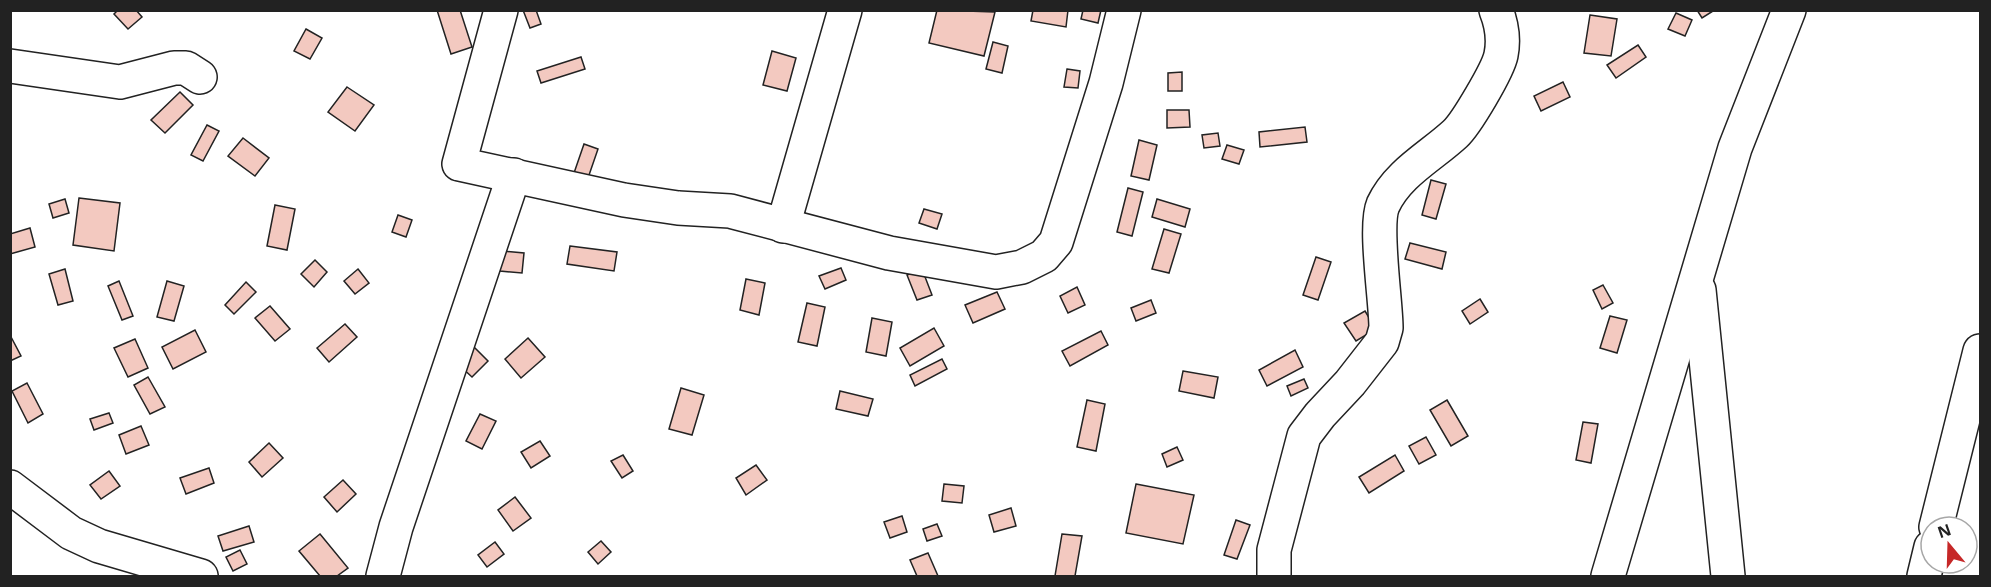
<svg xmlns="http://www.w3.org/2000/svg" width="1991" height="587" viewBox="0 0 1991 587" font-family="'Open Sans',sans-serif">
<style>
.building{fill:#f3c9c0;stroke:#222;stroke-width:1.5}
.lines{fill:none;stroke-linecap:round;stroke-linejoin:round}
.street-casing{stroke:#222;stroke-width:36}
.street{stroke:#fff;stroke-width:33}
</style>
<rect width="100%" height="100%" fill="#fff"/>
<g class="building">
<path d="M118,10h18l6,7 -14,12 -14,-15z"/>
<path d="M437,10h23l12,37 -21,7z"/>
<path d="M523,10h13l5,14 -11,4z"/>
<path d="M937,10l58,2 -11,44 -55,-13z"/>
<path d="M1033,10h35l-2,17 -35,-6z"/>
<path d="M1083,10h18l-3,13 -17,-4z"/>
<path d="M1697,10h16v1l-11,7z"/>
<path d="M1676,13l16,7 -7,16 -17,-7z"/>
<path d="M1590,15l27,4 -6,37 -27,-3z"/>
<path d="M306,29l16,9 -12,21 -16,-8z"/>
<path d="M993,42l15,4 -6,27 -16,-4z"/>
<path d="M1638,45l8,12 -30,21 -9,-13z"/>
<path d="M772,51l24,7 -9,33 -24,-6z"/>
<path d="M581,57l4,12 -44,14 -4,-12z"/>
<path d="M1067,69l13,2 -2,17 -14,-1z"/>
<path d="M1182,72v19h-14v-18z"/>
<path d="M1563,82l7,15 -29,14 -7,-15z"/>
<path d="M347,87l27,18 -19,26 -27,-19z"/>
<path d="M180,92l13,13 -28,28 -14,-13z"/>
<path d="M1167,110h22l1,17 -23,1z"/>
<path d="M207,125l12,6 -16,30 -12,-6z"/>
<path d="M1305,127l2,15 -47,5 -1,-15z"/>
<path d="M1218,133l2,13 -16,2 -2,-13z"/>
<path d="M243,138l26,20 -14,18 -27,-20z"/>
<path d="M1139,140l18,5 -8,35 -18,-4z"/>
<path d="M584,144l14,5 -10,29 -14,-5z"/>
<path d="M1227,145l17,5 -5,14 -17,-5z"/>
<path d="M1431,180l15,4 -10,35 -14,-4z"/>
<path d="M1128,188l15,4 -11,44 -15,-4z"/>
<path d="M79,198l41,5 -6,48 -41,-6z"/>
<path d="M65,199l4,14 -16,5 -4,-14z"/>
<path d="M1157,199l33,10 -5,18 -33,-10z"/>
<path d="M275,205l20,4 -8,41 -20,-4z"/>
<path d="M924,209l18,5 -5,15 -18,-6z"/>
<path d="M398,215l14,5 -6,17 -14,-5z"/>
<path d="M30,228l5,19 -25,7v-20z"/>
<path d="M1164,229l17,5 -12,39 -17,-4z"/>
<path d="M1410,243l36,9 -4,17 -37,-10z"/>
<path d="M570,246l47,6 -3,19 -47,-7z"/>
<path d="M502,251l22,2 -2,20 -22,-2z"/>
<path d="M1316,257l15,5 -13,38 -15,-5z"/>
<path d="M315,260l12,12 -13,15 -13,-13z"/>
<path d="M841,268l5,12 -21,9 -6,-13z"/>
<path d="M65,269l8,32 -15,4 -9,-31z"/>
<path d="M358,269l11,14 -14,11 -11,-13z"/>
<path d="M922,269l10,26 -15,5 -10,-25z"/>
<path d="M746,279l19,4 -6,32 -19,-5z"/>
<path d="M119,281l14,35 -11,4 -14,-34z"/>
<path d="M167,281l17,5 -10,35 -17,-4z"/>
<path d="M246,282l10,10 -22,22 -9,-9z"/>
<path d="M1603,285l10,18 -11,6 -9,-19z"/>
<path d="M1077,287l8,18 -17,8 -8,-17z"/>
<path d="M997,292l8,17 -32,14 -8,-18z"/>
<path d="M1480,299l8,13 -18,12 -8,-13z"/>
<path d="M1151,300l5,13 -20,8 -5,-13z"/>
<path d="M807,303l18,4 -8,39 -19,-4z"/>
<path d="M270,306l20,23 -15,12 -20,-23z"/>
<path d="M1365,311l11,18 -20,12 -12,-18z"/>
<path d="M1610,316l17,4 -10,33 -17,-5z"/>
<path d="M872,318l20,4 -6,34 -20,-4z"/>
<path d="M345,324l12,13 -28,25 -12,-14z"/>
<path d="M934,328l10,18 -34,20 -10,-18z"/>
<path d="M195,330l11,22 -33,17 -11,-22z"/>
<path d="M1101,331l7,14 -38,21 -8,-15z"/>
<path d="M10,335l11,21 -11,5z"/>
<path d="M528,338l17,19 -24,21 -16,-19z"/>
<path d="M135,339l13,29 -20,9 -14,-29z"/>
<path d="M474,347l14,14 -16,16 -14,-13z"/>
<path d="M1295,350l8,17 -36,19 -8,-16z"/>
<path d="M942,359l5,10 -32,17 -5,-11z"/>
<path d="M1183,371l35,6 -4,21 -35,-7z"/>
<path d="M148,377l17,30 -15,7 -16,-29z"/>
<path d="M1304,379l4,9 -17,8 -4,-10z"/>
<path d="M27,383l16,31 -15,9 -16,-32z"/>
<path d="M681,388l23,7 -12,40 -23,-6z"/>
<path d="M840,391l33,8 -5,17 -32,-7z"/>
<path d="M1087,400l18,4 -9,47 -19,-4z"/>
<path d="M1447,400l21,36 -17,10 -21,-36z"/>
<path d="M109,413l4,10 -19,7 -4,-11z"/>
<path d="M480,414l16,7 -14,28 -16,-8z"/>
<path d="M1583,422l15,2 -7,39 -15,-3z"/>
<path d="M141,426l8,19 -23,9 -7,-19z"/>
<path d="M1426,437l10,18 -17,9 -10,-18z"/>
<path d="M540,441l10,15 -19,12 -10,-16z"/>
<path d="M269,443l14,15 -21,19 -13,-15z"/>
<path d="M1177,447l6,13 -16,7 -5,-13z"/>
<path d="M623,455l10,16 -11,7 -11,-17z"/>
<path d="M1395,455l9,16 -35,22 -10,-16z"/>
<path d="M756,465l11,15 -21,15 -10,-17z"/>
<path d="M209,468l5,15 -28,11 -6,-16z"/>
<path d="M109,471l11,15 -19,13 -11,-14z"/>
<path d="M343,480l13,14 -19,18 -13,-15z"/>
<path d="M944,484l20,2 -2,17 -20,-2z"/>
<path d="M1136,484l58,11 -11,49 -57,-11z"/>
<path d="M515,497l16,21 -18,13 -15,-21z"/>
<path d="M1011,508l5,18 -22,6 -5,-17z"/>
<path d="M902,516l5,16 -17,6 -6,-16z"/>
<path d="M1236,520l14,5 -13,34 -13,-4z"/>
<path d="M937,524l5,12 -15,5 -4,-12z"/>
<path d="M249,526l5,16 -31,9 -5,-15z"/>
<path d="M320,534l28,34 -11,8h-17l-21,-25z"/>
<path d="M1062,534l20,2 -7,40h-20z"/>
<path d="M601,541l10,11 -13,12 -10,-12z"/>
<path d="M495,542l9,12 -17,13 -9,-12z"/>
<path d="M240,550l7,14 -14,7 -7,-14z"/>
<path d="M928,553l10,23h-21l-7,-16z"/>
</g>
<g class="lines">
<g class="street-casing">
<g id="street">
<path d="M501,10l-42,154 165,36 54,8 52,3 159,42 107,19 26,-5 22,-11 12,-14 50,-159 18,-73"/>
<path d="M10,66l110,16 54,-14h12l14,9"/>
<path d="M783,226l62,-216"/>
<path d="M1699,290l29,286"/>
<path d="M10,487l61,46 28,13 102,30"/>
<path d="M1936,527l44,-176"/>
<path d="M383,576l13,-49 118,-352"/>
<path d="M1274,576v-26l30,-114 16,-21 30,-32 32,-41 4,-14c0,-27 -12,-102 -3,-123 15,-32 47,-48 72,-71 11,-10 43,-64 46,-79 3,-15 1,-30 -5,-45"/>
<path d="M1608,576l127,-428 54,-138"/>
<path d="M1924,576l7,-29"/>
</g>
</g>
<use href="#street" class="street"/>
</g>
<rect width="1991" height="587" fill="none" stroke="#222222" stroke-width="24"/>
<g transform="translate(1949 545) rotate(341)"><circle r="28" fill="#ffffff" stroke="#a7a7a7" stroke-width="1.5"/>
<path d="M0-4.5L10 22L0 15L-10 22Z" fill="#c62828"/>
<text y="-9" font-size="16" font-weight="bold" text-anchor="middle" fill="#222222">N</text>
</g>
</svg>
